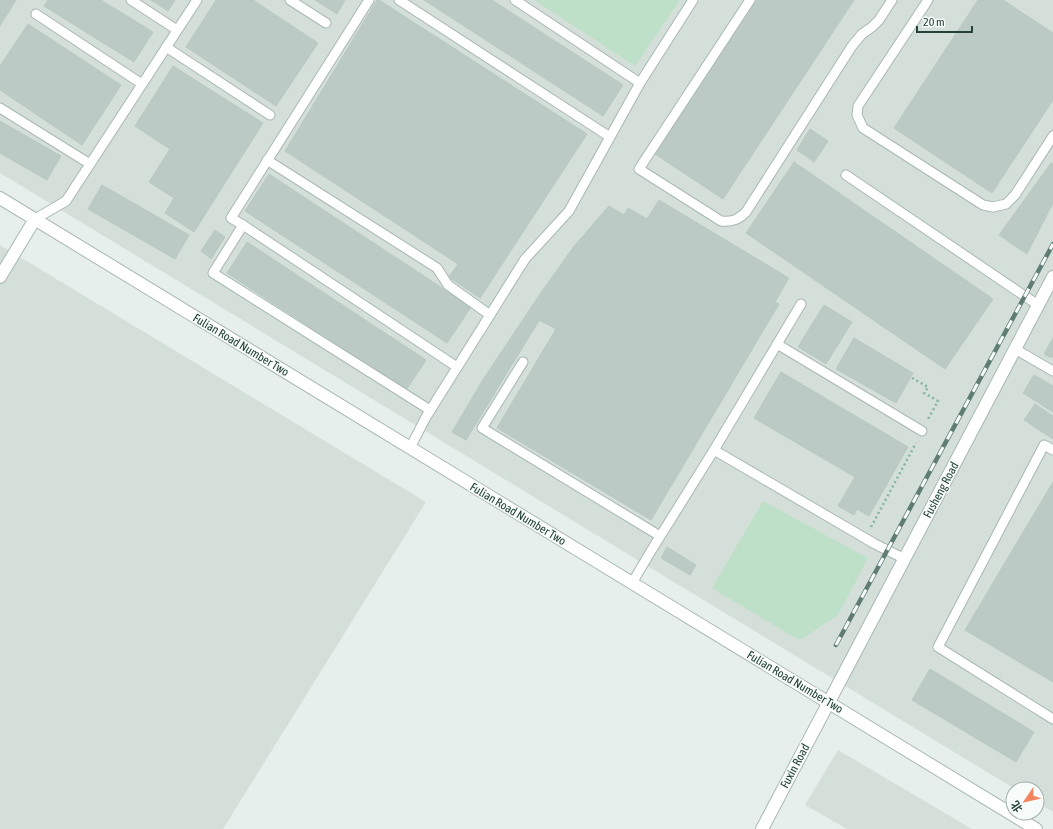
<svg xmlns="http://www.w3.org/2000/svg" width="1053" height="829" viewBox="0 0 1053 829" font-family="'Asap Condensed','Noto Sans SC',sans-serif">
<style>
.built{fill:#d4dfda}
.green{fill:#bfe0c8}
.building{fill:#bbcac4;stroke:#b8c9c2}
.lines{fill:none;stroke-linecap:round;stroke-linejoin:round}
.service-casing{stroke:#a8b8b2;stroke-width:11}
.minor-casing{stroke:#a8b8b2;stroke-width:14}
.path{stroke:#86b3a5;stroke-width:2.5;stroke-dasharray:2 3;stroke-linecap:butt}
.service{stroke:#fff;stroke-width:9}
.minor{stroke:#fff;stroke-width:12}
.rail-casing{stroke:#5f7d75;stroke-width:4.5}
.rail{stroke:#f7fbf9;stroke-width:3;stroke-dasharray:9;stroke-linecap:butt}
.labels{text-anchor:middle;stroke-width:3;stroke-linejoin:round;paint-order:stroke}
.street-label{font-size:12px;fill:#24423a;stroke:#f7fbf9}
</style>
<rect width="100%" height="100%" fill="#e6efeb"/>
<g class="built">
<path d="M0,0h1053v812l-16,-10v-13h-22l-1015,-616z"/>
<path d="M0,245l426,257 -203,327h-223z"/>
<path d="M838,750l134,79h-125l-42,-24z"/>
</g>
<g class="green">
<path d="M534,0h146l-45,66z"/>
<path d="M763,501l105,57 -30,57 -36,24h-5l-85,-51z"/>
</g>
<g class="building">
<path d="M0,0h16l-16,26z"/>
<path d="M48,0h53l52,32 -19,30 -90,-56z"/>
<path d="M151,0h24l-7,11z"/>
<path d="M216,0h37l65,43 -42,63 -90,-59z"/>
<path d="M315,0h30l-8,14z"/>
<path d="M377,0h2l208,134 -107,164 -31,-21 9,-13 -173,-113z"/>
<path d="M424,0h68l131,85 -20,31z"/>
<path d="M757,0h97l-131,199 -68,-45z"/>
<path d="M978,0h25l50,33v67l-61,93 -98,-65z"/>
<path d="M28,24l93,61 -39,60 -82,-55v-24z"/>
<path d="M173,66l90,57 -69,109 -29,-19 9,-15 -25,-16 21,-33 -35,-23z"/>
<path d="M0,121l61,35 -14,24 -47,-27z"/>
<path d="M810,129l18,12 -14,21 -17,-12z"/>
<path d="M794,162l199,137 -48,70 -199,-136z"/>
<path d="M1051,163l2,1v39l-26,51 -28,-19z"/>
<path d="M269,174l202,133 -24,36 -202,-132z"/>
<path d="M102,185l87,50 -14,24 -87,-50z"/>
<path d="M659,200l130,78 -14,24 4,2 -128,216 -154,-92 131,-220 19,11z"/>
<path d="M609,206l-143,234 -14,-8 32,-54 56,-84 35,-49z"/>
<path d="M609,206l15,9 -68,114 -17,-9z"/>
<path d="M215,230l10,7 -14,22 -10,-8z"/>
<path d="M247,242l179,118 -20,30 -179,-117z"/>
<path d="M824,305l28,17 -26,42 -28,-17z"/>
<path d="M854,338l59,35 -17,30 -60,-34z"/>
<path d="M1053,338v18l-2,2 -7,-4z"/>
<path d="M781,372l127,75 -39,69 -12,-7 -3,6 -16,-9 17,-29 -101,-59z"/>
<path d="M1034,375l19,11v26l-30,-19z"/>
<path d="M1035,404l18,12v23l-29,-19z"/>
<path d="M1053,482v200l-88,-52z"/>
<path d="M667,547l29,18 -6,10 -29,-17z"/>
<path d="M930,669l104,63 -18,30 -104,-62z"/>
</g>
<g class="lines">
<g class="service-casing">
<g id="service">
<path d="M131,0l46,30"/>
<path d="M290,0l36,23"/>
<path d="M369,0l-138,218 12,7 -30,48 217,137"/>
<path d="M399,0l211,137"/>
<path d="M515,0l125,83"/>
<path d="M750,0l-111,169 82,52c11,1 17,-1 25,-9l106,-166 10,-12 10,-7 7,-7 13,-20"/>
<path d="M928,0l-70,106 -1,9 6,13 120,77 10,2 13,-3 9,-9 38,-59"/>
<path d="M36,14l106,70"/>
<path d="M166,47l104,68"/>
<path d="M0,108l90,56"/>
<path d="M267,160l170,108 11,17 42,30"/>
<path d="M846,175l192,130"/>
<path d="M35,219l31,-18 131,-201"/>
<path d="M243,225l214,142"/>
<path d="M777,344l145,87"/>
<path d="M1015,349l38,22"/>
<path d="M523,362l-41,66 178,108"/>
<path d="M410,448l16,-31 99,-158 44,-48 71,-128 53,-83"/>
<path d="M714,450l161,94 30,15"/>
<path d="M1053,450l-9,-5 -106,202 115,72"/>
<path d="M632,583l19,-32 63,-101 87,-146"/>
</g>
</g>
<g class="minor-casing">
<g id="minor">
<path d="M0,198l1036,631"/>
<path d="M0,277l35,-58"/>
<path d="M762,829l291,-552"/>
</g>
</g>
<g class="path">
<path d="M912,378l16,9 -4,6 14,8 -10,18"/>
<path d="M871,527l45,-84"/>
</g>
<use href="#service" class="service"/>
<use href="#minor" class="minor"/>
<g class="rail-casing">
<path id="rail" d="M836,645l217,-401"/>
</g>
<use href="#rail" class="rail"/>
</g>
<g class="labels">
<g class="street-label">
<text transform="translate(241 345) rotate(31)" y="4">Fulian Road Number Two</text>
<text transform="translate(941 490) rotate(-62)" y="4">Fusheng Road</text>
<text transform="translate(518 514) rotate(31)" y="4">Fulian Road Number Two</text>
<text transform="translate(795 682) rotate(31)" y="4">Fulian Road Number Two</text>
<text transform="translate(795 766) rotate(-62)" y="4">Fuxin Road</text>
</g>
</g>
<g transform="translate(1025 801) rotate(236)"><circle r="19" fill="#f7fbf9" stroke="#a3b1ad"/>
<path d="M0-3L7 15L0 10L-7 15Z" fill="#f4845f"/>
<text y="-6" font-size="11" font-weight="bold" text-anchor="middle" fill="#24423a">北</text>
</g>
<path d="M917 26v6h55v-6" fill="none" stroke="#24423a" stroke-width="2"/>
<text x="923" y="26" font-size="12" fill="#24423a" stroke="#f7fbf9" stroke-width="3" paint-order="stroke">20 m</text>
</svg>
